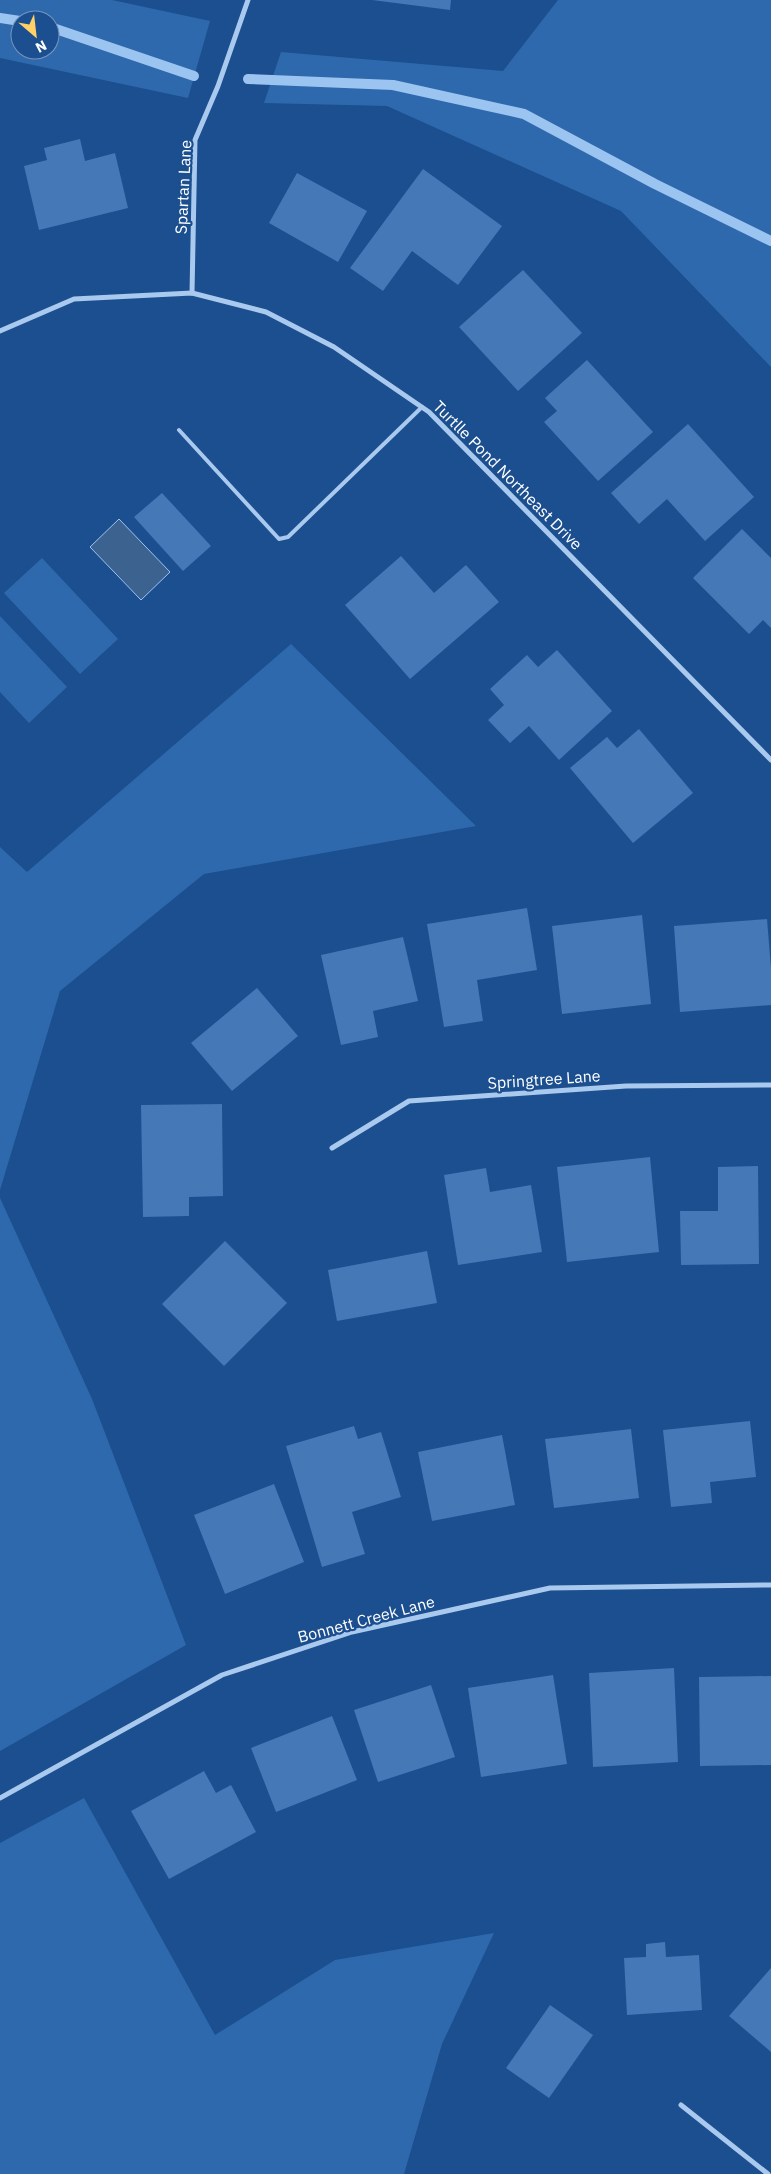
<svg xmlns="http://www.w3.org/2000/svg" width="771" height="2174" viewBox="0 0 771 2174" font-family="'IBM Plex Sans',sans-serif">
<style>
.green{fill:#2e69ad;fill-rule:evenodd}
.water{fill:#3c6290;stroke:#9cc4f0}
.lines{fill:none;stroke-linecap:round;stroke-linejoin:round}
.stream{stroke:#9cc4f0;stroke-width:10}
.building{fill:#4478b7}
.service{stroke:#a9c9ee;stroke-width:4}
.minor{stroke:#a9c9ee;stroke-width:5}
.labels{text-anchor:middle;stroke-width:4.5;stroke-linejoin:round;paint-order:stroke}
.street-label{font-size:16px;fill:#fff;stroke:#1b4f8f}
</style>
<rect width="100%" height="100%" fill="#1b4f8f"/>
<g class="green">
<path d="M0,0h112l98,21 -22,77 -188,-40zM20,20h30v30h-30z"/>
<path d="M558,0h213v367l-150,-156 -234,-105 -123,-3 17,-51 222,19z"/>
<path d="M42,558l76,81 -38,35 -76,-81z"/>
<path d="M0,616l67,71 -38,36 -29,-31z"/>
<path d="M291,644l185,182 -272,48 -144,117 -60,199v-343l27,25z"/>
<path d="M0,1198l92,201 94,246 -186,106z"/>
<path d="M84,1798l131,237 120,-75 159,-27 -52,111 -38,130h-404v-331z"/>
</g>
<path class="water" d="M119,519l51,53 -29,28 -51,-53z"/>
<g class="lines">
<g class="stream">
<path d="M0,18l20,3"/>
<path d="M50,27l144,49"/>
<path d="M248,79l145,6 131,29 131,70 116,57"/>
</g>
</g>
<g class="building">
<path d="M372,0h79l-1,10z"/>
<path d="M80,139l5,22 30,-8 13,55 -89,22 -15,-64 23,-6 -3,-12z"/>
<path d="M423,169l79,57 -44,59 -46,-34 -29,40 -33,-23z"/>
<path d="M297,173l70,38 -29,51 -69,-39z"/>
<path d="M523,270l59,63 -64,58 -59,-64z"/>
<path d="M587,360l66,72 -55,49 -54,-59 13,-11 -12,-13z"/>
<path d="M688,424l66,73 -49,44 -38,-42 -28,25 -28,-31z"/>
<path d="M162,493l49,53 -28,25 -49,-54z"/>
<path d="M742,529l29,29v70l-8,-8 -14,14 -56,-56z"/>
<path d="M401,556l33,37 32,-28 33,37 -89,77 -65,-74z"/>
<path d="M557,650l55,61 -53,49 -30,-34 -19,17 -22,-23 16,-15 -14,-16 37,-34 11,12z"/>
<path d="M639,729l54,64 -60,50 -63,-75 37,-31 10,11z"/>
<path d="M527,908l10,62 -60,10 6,41 -39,6 -17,-103z"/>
<path d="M642,915l9,89 -89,10 -10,-88z"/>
<path d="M767,919l4,49v37l-91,7 -6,-86z"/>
<path d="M403,937l15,64 -45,10 5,26 -37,8 -20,-90z"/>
<path d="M257,988l41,48 -66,55 -41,-48z"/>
<path d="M222,1104l1,92 -34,1v19l-46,1 -2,-112z"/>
<path d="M650,1157l9,95 -92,10 -10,-95z"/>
<path d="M758,1166l1,98 -78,1 -1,-54h38v-44z"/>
<path d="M486,1168l4,24 41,-7 11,67 -84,13 -14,-90z"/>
<path d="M225,1241l62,62 -63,63 -62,-62z"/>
<path d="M427,1251l10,52 -100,18 -9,-51z"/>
<path d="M750,1421l6,56 -46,5 2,21 -41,4 -8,-77z"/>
<path d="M354,1426l4,13 23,-7 20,65 -49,15 13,42 -43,13 -36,-121z"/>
<path d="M631,1429l8,69 -85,10 -9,-69z"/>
<path d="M502,1435l13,70 -83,16 -14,-69z"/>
<path d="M274,1484l30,78 -79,32 -31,-79z"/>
<path d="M674,1668l4,94 -85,5 -4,-94z"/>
<path d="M553,1675l14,89 -86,13 -13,-89z"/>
<path d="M771,1676v89l-71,1 -1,-89z"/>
<path d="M431,1685l24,72 -77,25 -24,-72z"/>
<path d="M332,1716l25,64 -81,32 -25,-64z"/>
<path d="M204,1771l12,22 15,-8 25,47 -87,47 -38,-68z"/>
<path d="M665,1942l1,15 33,-2 3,55 -75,5 -3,-57 22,-1v-13z"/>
<path d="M771,1968v84l-42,-36z"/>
<path d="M550,2005l43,30 -44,63 -43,-30z"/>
</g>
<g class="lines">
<path class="service" d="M179,430l100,109 9,-2 134,-130"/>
<g class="minor">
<path d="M192,293l3,-153 23,-54 30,-86"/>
<path d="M0,331l74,-32 118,-6 74,19 68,35 95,65 342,348"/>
<path d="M332,1148l77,-47 217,-15 145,-1"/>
<path d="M0,1798l222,-123 130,-43 198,-44 221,-3"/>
<path d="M681,2105l87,69"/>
</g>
</g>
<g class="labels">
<g class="street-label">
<text transform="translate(183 187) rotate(-87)" y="6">Spartan Lane</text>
<text transform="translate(508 475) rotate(45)" y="6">Turtlle Pond Northeast Drive</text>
<text transform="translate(544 1079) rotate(-4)" y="6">Springtree Lane</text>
<text transform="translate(366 1619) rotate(-15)" y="6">Bonnett Creek Lane</text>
</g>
</g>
<g transform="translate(35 35) rotate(152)"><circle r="24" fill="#1b4f8f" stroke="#7695bc"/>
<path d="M0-4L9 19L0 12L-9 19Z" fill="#ffd166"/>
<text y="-8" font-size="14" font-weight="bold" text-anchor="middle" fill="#ffffff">N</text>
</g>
</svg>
